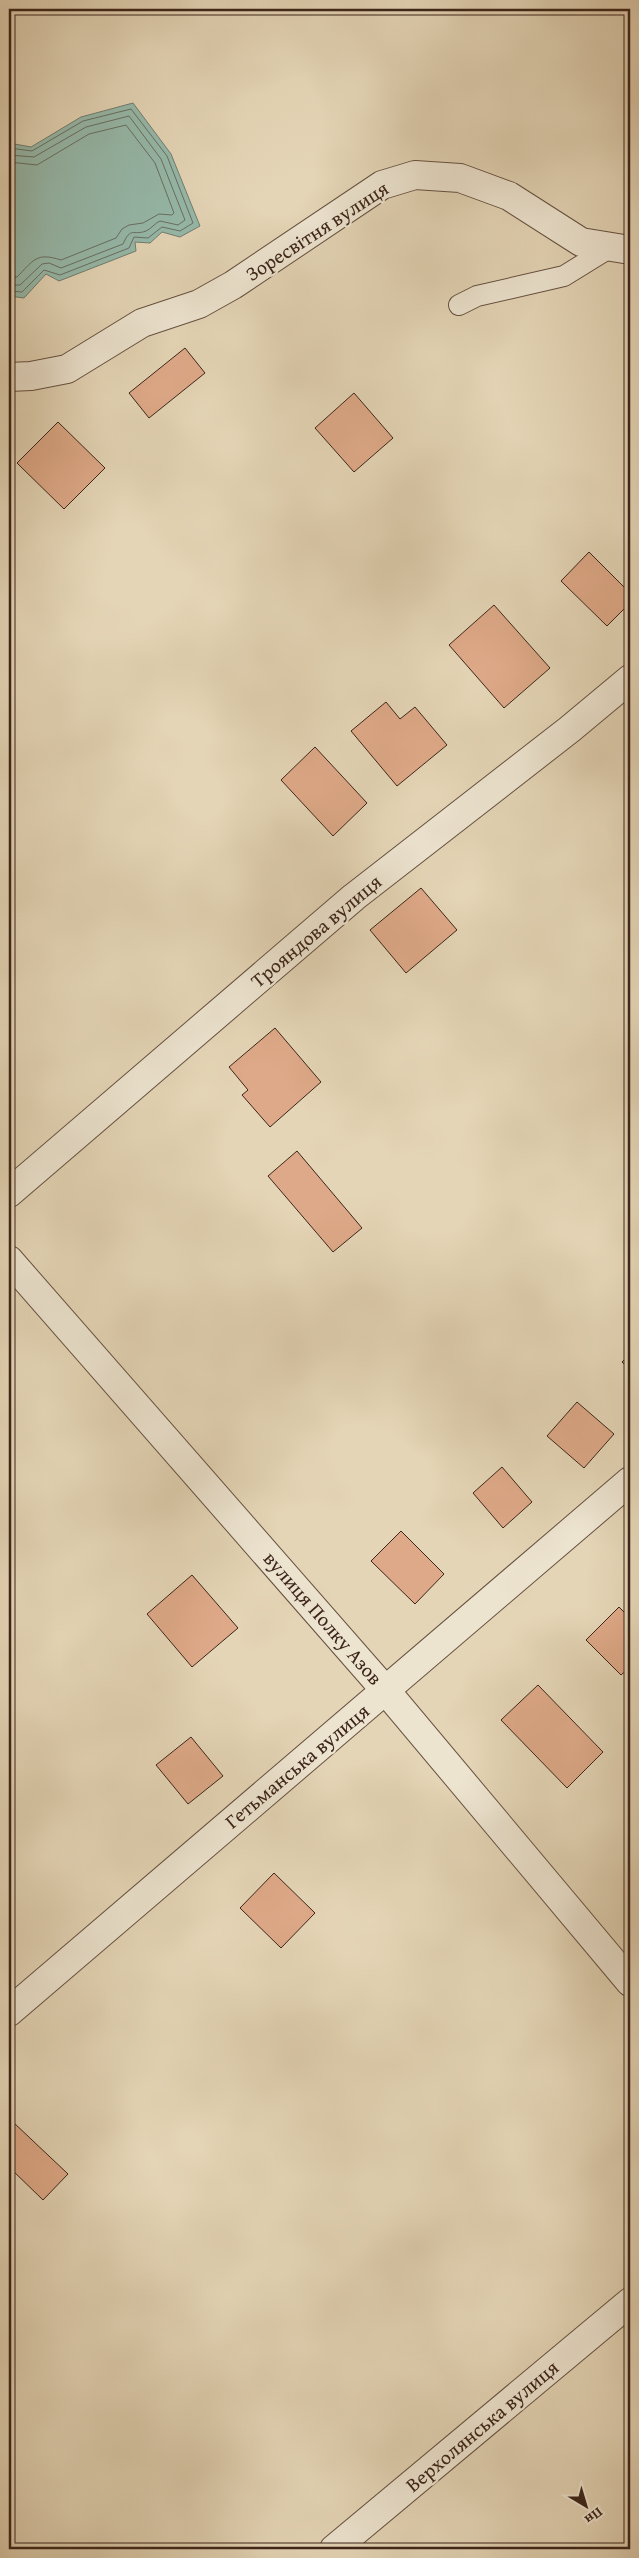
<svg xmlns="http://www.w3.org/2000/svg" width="639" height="2558" viewBox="0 0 639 2558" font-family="'Gentium Book Plus',serif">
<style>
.water{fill:#96b9aa;stroke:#727e70}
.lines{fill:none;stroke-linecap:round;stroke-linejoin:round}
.shore{stroke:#696f62;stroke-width:1}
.building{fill:#dea988;stroke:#3c251a}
.lane-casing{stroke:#665141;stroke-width:22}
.street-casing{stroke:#665141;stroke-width:30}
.lane{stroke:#ede4d0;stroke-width:20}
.street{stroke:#ede4d0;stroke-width:28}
.labels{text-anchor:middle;stroke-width:4.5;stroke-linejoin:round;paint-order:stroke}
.street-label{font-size:20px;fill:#3c251a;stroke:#ede4d0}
</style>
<rect width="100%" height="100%" fill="#e4d5b6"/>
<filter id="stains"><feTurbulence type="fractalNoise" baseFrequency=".004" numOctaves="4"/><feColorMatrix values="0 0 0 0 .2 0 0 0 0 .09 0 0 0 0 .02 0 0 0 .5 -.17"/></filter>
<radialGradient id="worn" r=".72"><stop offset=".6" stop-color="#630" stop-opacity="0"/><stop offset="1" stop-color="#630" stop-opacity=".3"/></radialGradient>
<path class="water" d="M133,103l38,51 29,72 -20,11 -18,-5 -12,11 -15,-1 1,9 -77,30 -13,-7 -22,24 -15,-2v-153l22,4 50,-30z"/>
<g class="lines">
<g class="shore">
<path d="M9,148l23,3 51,-30 48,-12 36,47 26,67 -13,8 -18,-4 -14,11 -14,-1 -5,11 -69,27 -16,-5 -22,22 -13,-1"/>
<path d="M9,155l25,2 52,-30 43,-11 32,43 24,61 -7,5 -18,-4c-5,2 -9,8 -14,10 -13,5 -15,-5 -23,13l-62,24 -12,-5 -7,1 -22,21h-11"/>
<path d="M9,162l28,3 52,-31 37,-9 29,38 19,50 -2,2 -13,-1 -16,9 -14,2 -7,4 -6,9 -55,22c-25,-8 -27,0 -44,17h-8"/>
</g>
</g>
<g class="building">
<path d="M185,348l20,25 -56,45 -20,-25z"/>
<path d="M354,393l39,45 -39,34 -39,-44z"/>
<path d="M58,422l47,46 -41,41 -47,-46z"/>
<path d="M589,552l41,41v10l-23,23 -46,-45z"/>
<path d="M494,605l56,63 -46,40 -55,-63z"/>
<path d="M386,702l14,17 15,-12 32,38 -50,41 -46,-55z"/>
<path d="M315,747l52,56 -34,33 -52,-56z"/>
<path d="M421,888l36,42 -51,43 -36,-43z"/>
<path d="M275,1028l46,54 -51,45 -28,-32 6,-5 -19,-23z"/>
<path d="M297,1151l65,77 -29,24 -65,-76z"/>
<path d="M630,1354v16l-8,-8z"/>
<path d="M577,1402l37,32 -30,34 -37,-32z"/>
<path d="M502,1467l30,35 -29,26 -30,-35z"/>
<path d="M401,1531l43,43 -29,30 -44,-43z"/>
<path d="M192,1575l46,53 -46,39 -45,-53z"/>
<path d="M619,1607l11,11v49l-9,8 -35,-35z"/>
<path d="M538,1685l65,67 -36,36 -66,-68z"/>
<path d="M191,1737l32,39 -35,28 -32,-39z"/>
<path d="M274,1873l41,40 -34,35 -41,-40z"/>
<path d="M13,2122l55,52 -25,26 -34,-33v-40z"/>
</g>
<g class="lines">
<g class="lane-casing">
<path id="lane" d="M459,305l18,-9 87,-20 47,-29"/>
</g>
<g class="street-casing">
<g id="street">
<path d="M9,377l22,-1 36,-7 75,-46 57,-19 34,-19 149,-100 33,-10 45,3 49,18 72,46 49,8"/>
<path d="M9,1193l345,-296 216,-168 60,-50"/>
<path d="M9,1260l377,431 244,291"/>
<path d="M9,2012l621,-531"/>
<path d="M334,2549l296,-247"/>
</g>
</g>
<use href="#lane" class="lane"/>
<use href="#street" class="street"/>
</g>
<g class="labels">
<g class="street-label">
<text transform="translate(317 231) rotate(-33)" y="7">Зоресвітня вулиця</text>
<text transform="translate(316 931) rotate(-40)" y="7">Трояндова вулиця</text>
<text transform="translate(323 1618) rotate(49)" y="7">вулиця Полку Азов</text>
<text transform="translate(297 1766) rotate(-40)" y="7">Гетьманська вулиця</text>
<text transform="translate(482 2426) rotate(-40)" y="7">Верхолянська вулиця</text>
</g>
</g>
<rect width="639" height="2558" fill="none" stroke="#e4d5b6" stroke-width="30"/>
<rect x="10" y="10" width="619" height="2538" fill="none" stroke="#3c251a" stroke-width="2.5"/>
<rect x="15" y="15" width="609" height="2528" fill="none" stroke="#3c251a"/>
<g transform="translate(586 2506) rotate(142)" stroke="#ede4d0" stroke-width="4" paint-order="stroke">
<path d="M0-4L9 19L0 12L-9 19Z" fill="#3c251a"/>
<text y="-8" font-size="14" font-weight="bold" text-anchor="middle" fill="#3c251a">Пн</text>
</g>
<rect width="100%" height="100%" filter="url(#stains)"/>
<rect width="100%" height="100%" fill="url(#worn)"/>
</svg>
